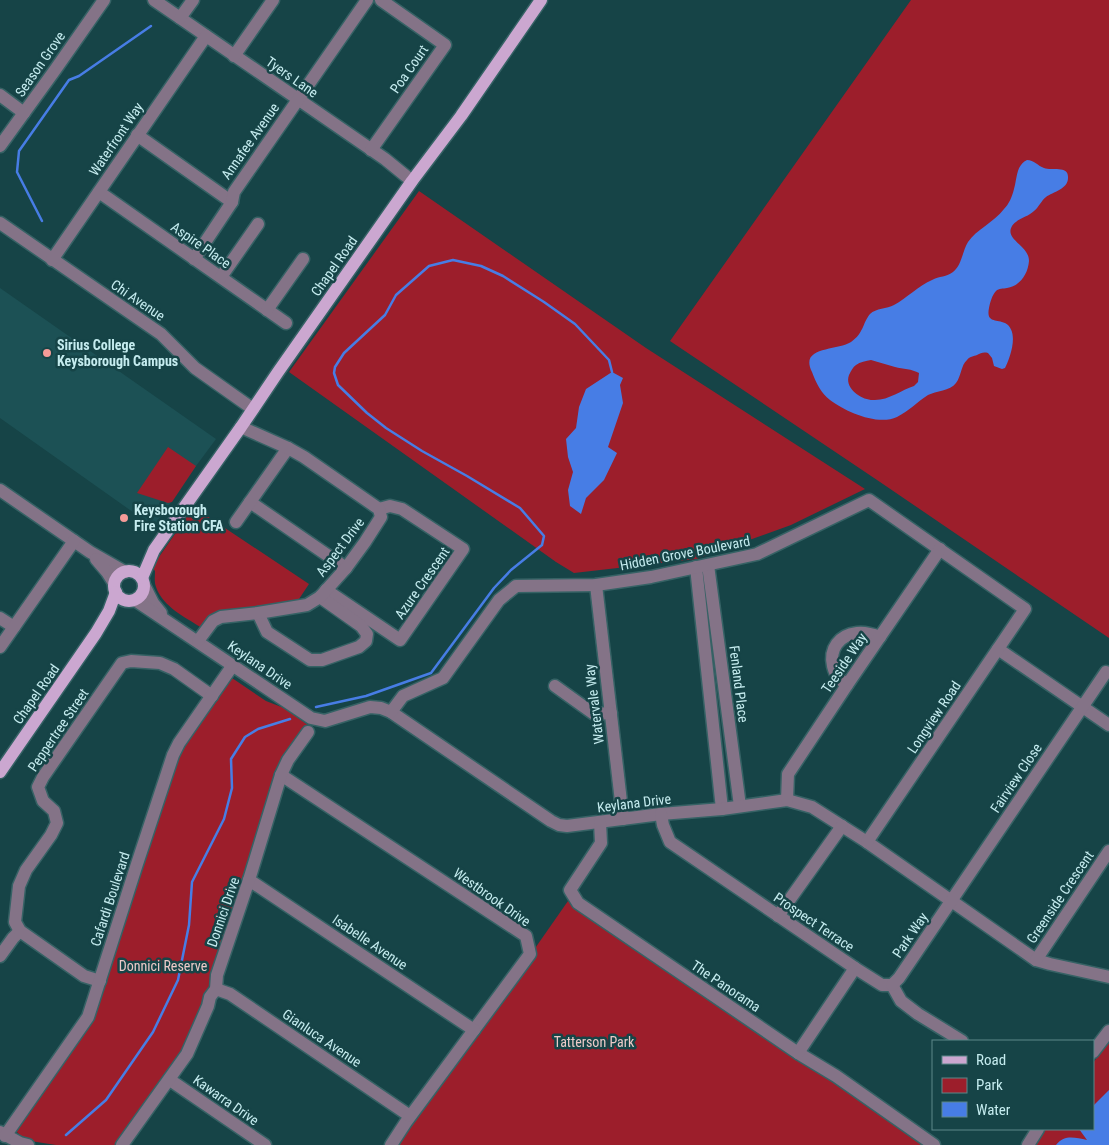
<svg xmlns="http://www.w3.org/2000/svg" width="1109" height="1145" viewBox="0 0 1109 1145" font-family="'Roboto Condensed',sans-serif">
<style>
.built{fill:#1c5155}
.green{fill:#9c1e2b}
.water{fill:#477de5;fill-rule:evenodd}
.lines{fill:none;stroke-linecap:round;stroke-linejoin:round}
.stream{stroke:#477de5;stroke-width:2.5}
.minor-casing{stroke:#366265;stroke-width:15}
.major-casing{stroke:#366265;stroke-width:15}
.minor{stroke:#847387;stroke-width:12}
.major{stroke:#cba7d0;stroke-width:12}
.poi-dot{fill:#f59b98;stroke:#164447;stroke-width:2}
.labels{text-anchor:middle;stroke-width:5;stroke-linejoin:round;paint-order:stroke}
.street-label{font-size:14px;fill:#c5ecef;stroke:#164447}
.poi-label{font-size:14px;font-weight:bold;fill:#c5ecef;stroke:#164447;text-anchor:start}
.park-label{font-size:14px;fill:#edcac8;stroke:#164447}
</style>
<rect width="100%" height="100%" fill="#164447"/>
<path class="built" d="M0,288l216,151 -20,27 -42,61 -154,-109z"/>
<g class="green">
<path d="M911,0h198v638l-229,-156 -210,-141z"/>
<path d="M419,191l227,157 219,141 -74,36 -95,34 -122,14 -18,-11 -267,-190z"/>
<path d="M168,447l28,19 -24,36 -4,1 -31,-10z"/>
<path d="M193,508l11,6 105,70 -12,18 -95,26c-17,-11 -39,-21 -46,-41 -2,-5 -1,-11 -1,-16l-3,-4z"/>
<path d="M230,678h2l34,23 18,7 24,17 -26,40 -70,223 -22,53 -72,104h-62l-32,-5 -7,-8v-6l75,-110 89,-269z"/>
<path d="M568,901l364,244h-534z"/>
<path d="M1109,1040v105h-76l12,-16h48v-66z"/>
</g>
<g class="water">
<path d="M1027,160c7,0 11,6 17,8 8,3 25,-3 24,10 0,11 -15,14 -22,19 -5,4 -7,10 -12,14 -6,6 -18,8 -22,15 -8,14 17,19 17,35 -1,13 -9,25 -22,27 -4,1 -8,0 -11,3 -4,4 -6,12 -7,17 -3,15 7,11 16,15 15,8 5,35 0,45l-3,1 -8,-3 -2,-8 -4,-5c-5,-1 -7,0 -11,2 -3,1 -8,2 -10,5 -6,5 -6,17 -11,23 -6,8 -20,8 -28,12 -11,7 -19,16 -31,22 -19,9 -51,-5 -67,-17 -9,-7 -14,-17 -18,-28 -13,-26 25,-21 39,-30 13,-9 11,-18 19,-28 6,-6 17,-5 24,-9 13,-7 24,-19 38,-25 7,-4 15,-3 21,-8 9,-7 9,-20 15,-30 8,-12 26,-20 36,-33 5,-5 8,-12 10,-20 3,-10 2,-24 13,-29zM871,360c8,2 16,5 24,7 8,2 17,2 24,6l-1,9 -4,4c-13,4 -26,15 -41,14 -12,0 -29,-12 -24,-25 2,-4 4,-8 7,-10 4,-3 10,-4 15,-5z"/>
<path d="M612,372l11,6 -3,7 3,18 -15,44 9,6 -13,27 -18,18 -5,16 -11,-8 -2,-16 5,-18 -5,-15 -2,-18 10,-11 3,-21 7,-18z"/>
<path d="M1109,1090v55h-53c9,-11 19,-7 31,-5l-8,-11h14v-23z"/>
</g>
<g class="lines">
<g class="stream">
<path d="M42,221l-25,-49 2,-21 50,-71 10,-4 72,-50"/>
<path d="M316,707l50,-11 65,-23 63,-85 17,-18 31,-25 2,-9 -24,-28 -53,-32 -45,-25 -36,-23 -19,-15 -29,-28 -4,-12 1,-6 9,-14 41,-38 11,-20 33,-29 24,-6 28,6 22,10 41,26 31,22 34,36 3,12"/>
<path d="M66,1135l40,-35 47,-68 25,-52 11,-55 3,-43 32,-63 8,-31 -1,-29 14,-22 13,-8 32,-10"/>
</g>
<g class="minor-casing">
<g id="minor">
<path d="M154,0l231,159 27,22"/>
<path d="M180,18l13,-18"/>
<path d="M234,56l39,-56"/>
<path d="M0,95l24,18"/>
<path d="M137,135l95,67"/>
<path d="M0,146l55,-76 49,-70"/>
<path d="M371,150l74,-105 -64,-45"/>
<path d="M99,192l187,131"/>
<path d="M0,223l161,111 34,34 58,41"/>
<path d="M194,259l38,-57 2,-10 133,-192"/>
<path d="M52,260l154,-224"/>
<path d="M221,277l37,-53"/>
<path d="M267,310l36,-51"/>
<path d="M0,490l90,62 35,20"/>
<path d="M250,502l96,66"/>
<path d="M236,522l52,-74"/>
<path d="M96,559l11,13 7,11"/>
<path d="M708,565l32,241"/>
<path d="M696,567l26,242"/>
<path d="M144,585l9,18 8,10"/>
<path d="M596,585l27,234"/>
<path d="M326,590l74,50 63,-91 -61,-40 -12,-3 -11,3"/>
<path d="M135,600l176,118 14,3 45,-14 11,1 10,4 160,109 8,4 8,1 94,-12 61,-5 65,-9 25,7 55,35 169,118 14,4 59,13"/>
<path d="M258,613l9,19 43,28h12l37,-13 7,-6 1,-7 -6,-8 -41,-29"/>
<path d="M0,618l14,9"/>
<path d="M198,641l15,-20 8,-4 37,-4 49,-8 13,-8 26,-29 19,-26 16,-25 -2,-8 -75,-52 -16,-9 -47,-21"/>
<path d="M0,647l74,-106"/>
<path d="M998,649l111,76"/>
<path d="M847,685c-3,-3 -7,-5 -9,-8 -3,-3 -4,-7 -5,-11 -4,-17 6,-31 24,-33 8,-1 15,1 23,4"/>
<path d="M555,686l39,28 17,-1"/>
<path d="M391,712l12,-16 40,-18 56,-78 17,-14 80,-1 55,-8 106,-23 112,-54 156,109 -158,233"/>
<path d="M281,775l245,161 4,18 -124,168 -15,23"/>
<path d="M787,800l1,-26 59,-89 93,-136"/>
<path d="M661,814l2,11 7,17 185,126 27,17h10l9,16 17,13 44,27"/>
<path d="M600,822l1,21 -31,47 8,13 220,150 38,23 98,69"/>
<path d="M249,880l225,150"/>
<path d="M778,916l64,-90"/>
<path d="M0,956l13,-18 7,-7"/>
<path d="M1036,960l73,-109"/>
<path d="M100,981l-16,-5 -64,-45 -5,-9 4,-36 7,-16 25,-35 6,-12 -3,-12 -11,-10 -5,-14 5,-10 79,-114 9,-2 29,2 14,6 38,27"/>
<path d="M892,985l7,-7 207,-306"/>
<path d="M216,989l14,5 180,122"/>
<path d="M1093,1052l16,-21"/>
<path d="M798,1053l57,-85"/>
<path d="M170,1080l95,65"/>
<path d="M0,1132l20,11 8,2"/>
<path d="M5,1136l83,-119 48,-150 37,-112 6,-12 54,-78"/>
<path d="M122,1145l65,-91 21,-48 2,-9 6,-8 1,-14 32,-95 32,-105 7,-15 20,-28"/>
<path d="M1028,1145l10,-16"/>
</g>
</g>
<g class="major-casing">
<g id="major">
<circle cx="129" cy="586" r="15"/>
<path d="M142,578l12,-28 87,-123 37,-55 134,-191 49,-65 80,-116"/>
<path d="M0,772l96,-139 13,-22 7,-19"/>
</g>
</g>
<use href="#minor" class="minor"/>
<use href="#major" class="major"/>
</g>
<g class="poi-dot">
<circle cx="47" cy="353" r="5"/>
<circle cx="124" cy="518" r="5"/>
</g>
<g class="labels">
<g class="street-label">
<text transform="translate(40 64) rotate(-55)" y="5">Season Grove</text>
<text transform="translate(409 69) rotate(-55)" y="5">Poa Court</text>
<text transform="translate(292 77) rotate(35)" y="5">Tyers Lane</text>
<text transform="translate(116 139) rotate(-56)" y="5">Waterfront Way</text>
<text transform="translate(250 141) rotate(-55)" y="5">Annafee Avenue</text>
<text transform="translate(201 245) rotate(35)" y="5">Aspire Place</text>
<text transform="translate(334 266) rotate(-55)" y="5">Chapel Road</text>
<text transform="translate(138 300) rotate(34)" y="5">Chi Avenue</text>
<text transform="translate(340 547) rotate(-53)" y="5">Aspect Drive</text>
<text transform="translate(685 553) rotate(-11)" y="5">Hidden Grove Boulevard</text>
<text transform="translate(422 583) rotate(-55)" y="5">Azure Crescent</text>
<text transform="translate(844 663) rotate(-56)" y="5">Teeside Way</text>
<text transform="translate(260 665) rotate(34)" y="5">Keylana Drive</text>
<text transform="translate(739 684) rotate(83)" y="5">Fenland Place</text>
<text transform="translate(36 694) rotate(-55)" y="5">Chapel Road</text>
<text transform="translate(594 704) rotate(-97)" y="5">Watervale Way</text>
<text transform="translate(934 717) rotate(-56)" y="5">Longview Road</text>
<text transform="translate(58 730) rotate(-56)" y="5">Peppertree Street</text>
<text transform="translate(1016 778) rotate(-56)" y="5">Fairview Close</text>
<text transform="translate(634 803) rotate(-7)" y="5">Keylana Drive</text>
<text transform="translate(492 897) rotate(35)" y="5">Westbrook Drive</text>
<text transform="translate(1060 897) rotate(-56)" y="5">Greenside Crescent</text>
<text transform="translate(110 899) rotate(-72)" y="5">Cafardi Boulevard</text>
<text transform="translate(223 912) rotate(-71)" y="5">Donnici Drive</text>
<text transform="translate(814 922) rotate(34)" y="5">Prospect Terrace</text>
<text transform="translate(910 935) rotate(-56)" y="5">Park Way</text>
<text transform="translate(370 942) rotate(34)" y="5">Isabelle Avenue</text>
<text transform="translate(726 986) rotate(34)" y="5">The Panorama</text>
<text transform="translate(322 1038) rotate(34)" y="5">Gianluca Avenue</text>
<text transform="translate(226 1100) rotate(35)" y="5">Kawarra Drive</text>
</g>
<g class="poi-label">
<text x="57" y="350">Sirius College<tspan x="57" dy="16">Keysborough Campus</tspan></text>
<text x="134" y="515">Keysborough<tspan x="134" dy="16">Fire Station CFA</tspan></text>
</g>
<g class="park-label">
<text x="163" y="971">Donnici Reserve</text>
<text x="594" y="1047">Tatterson Park</text>
</g>
</g>
<rect x="932" y="1040" width="162" height="90" fill="#164447" stroke="#5c878a"/>
<rect x="942" y="1056" width="25" height="8" fill="#cba7d0" stroke="#5c878a"/>
<text x="976" y="1065" font-size="15" fill="#c5ecef">Road</text>
<rect x="942" y="1078" width="25" height="15" fill="#9c1e2b" stroke="#5c878a"/>
<text x="976" y="1090" font-size="15" fill="#c5ecef">Park</text>
<rect x="942" y="1102" width="25" height="15" fill="#477de5" stroke="#5c878a"/>
<text x="976" y="1115" font-size="15" fill="#c5ecef">Water</text>
</svg>
